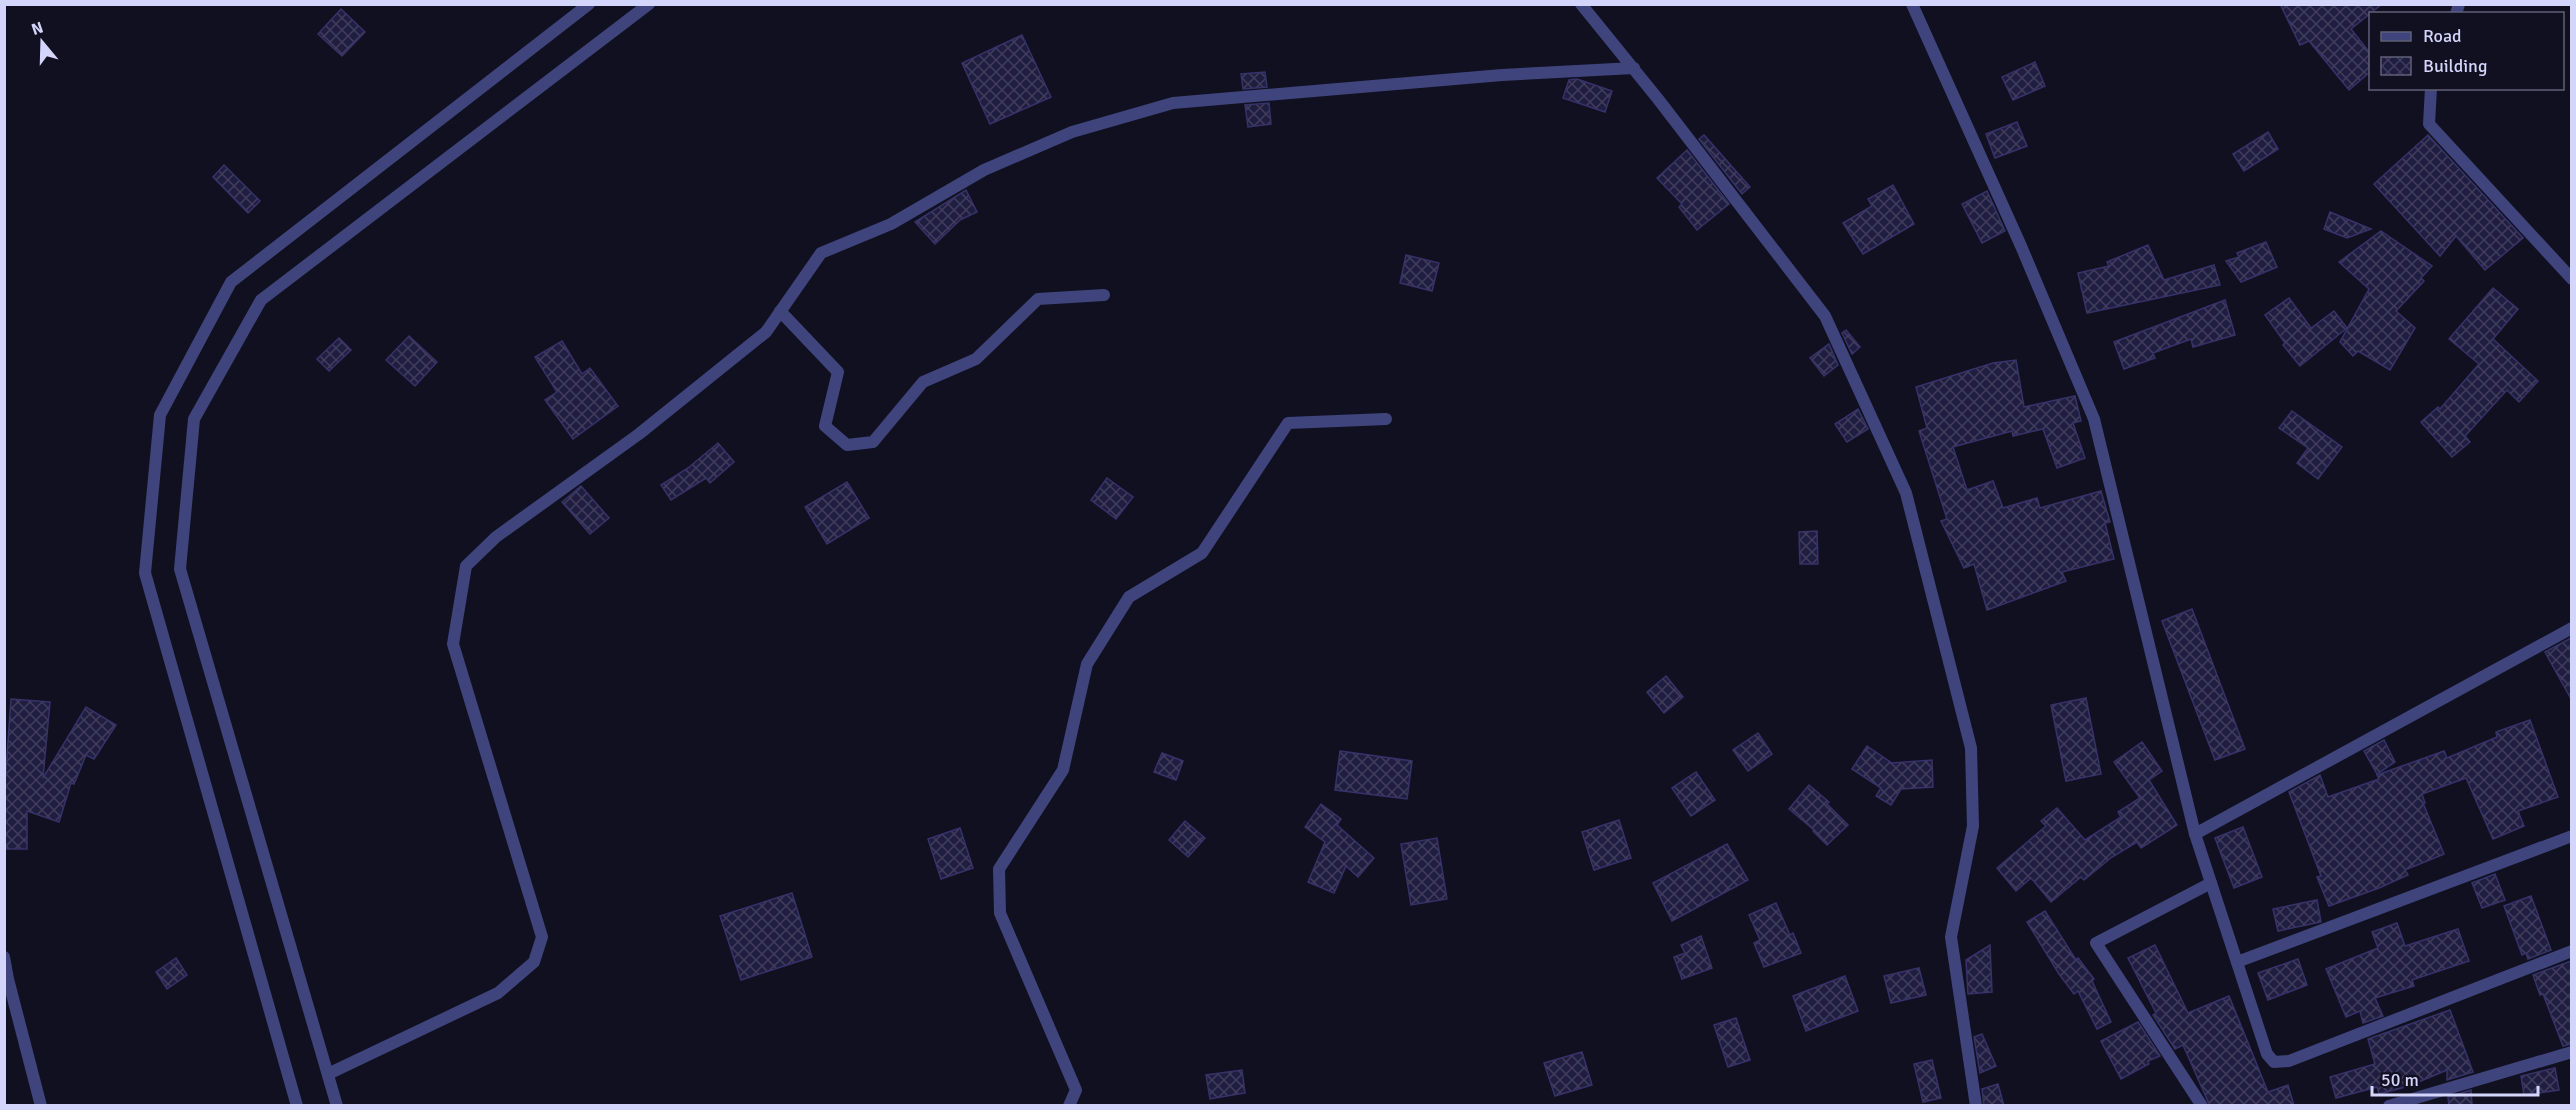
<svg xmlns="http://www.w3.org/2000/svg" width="2576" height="1110" viewBox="0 0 2576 1110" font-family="Signika,sans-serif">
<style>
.building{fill:url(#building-cross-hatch);stroke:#36326a;stroke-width:1.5}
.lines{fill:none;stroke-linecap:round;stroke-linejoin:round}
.minor{stroke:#3f457c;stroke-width:12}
.tertiary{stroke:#3f457c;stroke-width:12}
</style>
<defs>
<pattern id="building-cross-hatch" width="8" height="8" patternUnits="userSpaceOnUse" patternTransform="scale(1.5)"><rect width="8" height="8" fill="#201e40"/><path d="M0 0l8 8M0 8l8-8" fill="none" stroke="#403e5c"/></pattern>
</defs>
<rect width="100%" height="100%" fill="#111021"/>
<g class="building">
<path d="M2280,4h102l-31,25 19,24v19l-21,18 -40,-49 -9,4z"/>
<path d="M341,9l24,23 -23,24 -24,-22z"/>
<path d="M1022,35l29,62 -61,27 -28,-61z"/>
<path d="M2035,62l10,24 -32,14 -11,-23z"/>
<path d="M1265,72l2,15 -24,2 -2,-15z"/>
<path d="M1577,79l35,12 -7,21 -42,-14 6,-18z"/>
<path d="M1269,103l2,21 -23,3 -3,-22z"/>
<path d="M2017,122l10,24 -32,12 -9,-24z"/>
<path d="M2268,132l10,17 -34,22 -11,-17z"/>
<path d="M1704,135l46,52 -8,7 -43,-55z"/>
<path d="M2428,135l95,103 -38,32 -29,-34 -16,20 -66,-72z"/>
<path d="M1687,150l42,54 -32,26 -18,-23 3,-3 -25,-26z"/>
<path d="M224,165l36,36 -12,12 -35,-36z"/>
<path d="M1893,185l21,39 -51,30 -20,-31 29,-17 -4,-7z"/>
<path d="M966,190l11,22 -17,8 -25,24 -20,-22z"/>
<path d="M1987,191l18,40 -23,12 -20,-39z"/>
<path d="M2330,212l41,17 -24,9 -23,-9z"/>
<path d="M2381,231l51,35 -11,12 3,3 -28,30 19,17 -25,42 -32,-19 -5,5 -13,-14 29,-53 -30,-27z"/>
<path d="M2266,242l11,25 -36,15 -15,-21 13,-4 -2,-4z"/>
<path d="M2148,245l16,35 50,-15 6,20 -133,28 -9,-40 31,-7 -2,-4z"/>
<path d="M1406,255l33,8 -7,28 -32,-8z"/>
<path d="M2493,288l25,21 -25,30 45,42 -19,21 -12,-12 -42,46 5,6 -18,15 -31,-35 17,-15 2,2 39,-45 -30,-25z"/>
<path d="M2289,298l22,30 23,-17 13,17 -47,38 -17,-21 2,-2 -20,-28z"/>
<path d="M2225,300l10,35 -42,12 -2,-8 -38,14 2,5 -31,11 -10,-27z"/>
<path d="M1846,330l14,17 -8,7 -10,-21z"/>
<path d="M409,336l28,26 -22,24 -29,-26z"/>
<path d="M339,338l12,12 -22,21 -12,-12z"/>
<path d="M562,341l20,33 8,-6 28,38 -45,33 -28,-39 12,-8 -22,-35z"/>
<path d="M1829,344l9,21 -14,11 -14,-18z"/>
<path d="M2016,360l8,47 51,-11 6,25 -8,2 12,35 -28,10 -14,-39 -30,7 -1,-5 -59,16 14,43 26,-9 10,27 34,-10 3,10 61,-17 9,31 -5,1 9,36 -52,13 4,9 -79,29 -13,-46 -10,4 -23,-47 6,-2 -28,-88 8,-3 -11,-41 77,-24z"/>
<path d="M1858,409l10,20 -21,13 -12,-18z"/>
<path d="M2292,411l50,36 -24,32 -21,-16 11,-15 -29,-20z"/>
<path d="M718,443l16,19 -24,21 -4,-5 -35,22 -10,-15 27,-17z"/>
<path d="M1107,478l26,19 -17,22 -25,-19z"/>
<path d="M847,482l22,36 -42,26 -22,-37z"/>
<path d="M581,486l28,32 -19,16 -28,-32z"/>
<path d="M1817,531l1,33h-18l-1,-32z"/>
<path d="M2192,609l53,140 -30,11 -53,-139z"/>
<path d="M2571,638v61l-26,-47z"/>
<path d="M1666,676l17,21 -19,16 -17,-21z"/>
<path d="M2086,698l15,76 -35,7 -15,-76z"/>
<path d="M11,699l39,3 -7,76 43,-71 30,18 -22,34 -8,-4 -12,29 -3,-1 -12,39 -32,-11v38h-23v-50z"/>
<path d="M2530,720l28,77 -40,14 6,15 -31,13 -27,-61 -44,16 3,9h-2l21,51 -39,16 3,5 -29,13 -50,18 -12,-29 4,-1 -32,-84 31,-17 8,22 51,-18 -2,-4 67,-24 3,7 50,-21 -1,-5z"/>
<path d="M1758,733l14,21 -24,17 -15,-21z"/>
<path d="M2384,740l11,22 -18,12 -13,-23z"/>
<path d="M2142,742l20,29 -13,9 28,45 -36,23 -4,-6 -25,15 -28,23 -3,-3 -30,25 -20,-24 -15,13 -19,-23 49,-42 -5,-5 16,-13 28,32 36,-23 -3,-5 22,-14 -26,-36z"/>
<path d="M1867,746l25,17 40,-3 1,27 -32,2 -10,16 -15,-9 5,-8 -29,-19z"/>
<path d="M1340,751l72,10 -5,38 -72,-9z"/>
<path d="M1162,753l21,8 -7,19 -22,-8z"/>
<path d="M1696,772l19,28 -24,16 -19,-28z"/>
<path d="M1809,785l20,17 -2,2 21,21 -21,20 -14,-14 1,-1 -25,-21z"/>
<path d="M1321,804l20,15 -4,6 37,33 -16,19 -12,-11 -12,27 -26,-11 17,-40 -20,-15z"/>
<path d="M1619,820l12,38 -37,12 -12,-38z"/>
<path d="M1185,821l20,17 -17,19 -19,-17z"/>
<path d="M2243,827l19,50 -28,11 -19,-50z"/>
<path d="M960,828l13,40 -32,11 -13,-40z"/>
<path d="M1437,838l10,61 -36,6 -10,-61z"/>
<path d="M1727,844l21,36 -76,41 -19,-38z"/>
<path d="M2495,874l10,26 -23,8 -10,-25z"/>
<path d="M792,893l20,64 -71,23 -21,-64z"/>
<path d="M2531,896l20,54 -23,9 -2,-6 -4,2 -18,-49z"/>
<path d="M2317,900l4,22 -43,9 -5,-22z"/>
<path d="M1776,903l14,32 3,-2 8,20 -37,14 -10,-24 6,-3 -11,-25z"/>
<path d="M2045,911l31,49 2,-2 16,21 -2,2 19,41 -14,7 -19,-38 -4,3 -15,-20 -32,-52z"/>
<path d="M2397,923l8,23 53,-17 11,32 -57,19 2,6 -39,12 8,18 -20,7 -3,-12 -14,6 -20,-48 52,-21 -6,-16z"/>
<path d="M1701,936l11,32 -30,11 -8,-22 11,-4 -4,-8z"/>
<path d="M1990,945l2,47 -24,2 -2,-34z"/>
<path d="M2155,945l33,68 41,-17 39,96 20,-7 6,21h-84l-27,-61 -8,4 -22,-34 3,-2 -28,-55z"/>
<path d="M176,958l11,17 -20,14 -11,-17z"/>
<path d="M2298,959l9,26 -39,15 -10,-27z"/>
<path d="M2571,961v83l-8,2 -20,-52 -3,1 -7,-20z"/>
<path d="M1919,968l7,27 -35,8 -7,-27z"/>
<path d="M1845,976l13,35 -52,20 -13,-35z"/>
<path d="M2450,1010l23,62 -26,8v-10l-38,16 -30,8 -2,-7 -41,11 -6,-21 45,-13 -7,-25z"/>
<path d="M1736,1018l14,42 -22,7 -14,-42z"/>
<path d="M2138,1022l22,34 -12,5 1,3 -28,15 -20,-38z"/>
<path d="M1982,1034l14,32 -16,7 -6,-36z"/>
<path d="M1582,1052l10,33 -37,11 -11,-33z"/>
<path d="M1932,1060l9,38 -18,4 -9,-38z"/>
<path d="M2555,1068l4,22 -35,5 -3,-19z"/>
<path d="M1242,1070l3,23 -35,6 -4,-24z"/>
<path d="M1998,1084l6,22h-20l-2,-17z"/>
<path d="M2471,1090l1,16h-23l-1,-9z"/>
</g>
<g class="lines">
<g class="minor">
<path d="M1581,4l77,95 167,217 81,177 65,255 2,78 -22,111 25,169"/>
<path d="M1912,4l109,242 73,173 101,415 72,220 7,8 15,-1 283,-110"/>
<path d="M2456,14l3,-10"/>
<path d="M2431,88l-2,36 143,155"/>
<path d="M780,311l58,61 -13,54 22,19 26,-3 50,-60 53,-23 62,-60 66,-4"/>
<path d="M2195,834l377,-206"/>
<path d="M4,957l4,22 33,127"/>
<path d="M2237,962l335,-126"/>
<path d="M328,1074l170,-81 36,-31 8,-25 -89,-293 13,-78 30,-29 143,-103 127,-102 55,-79 70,-29 93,-54 88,-38 101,-29 329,-28 132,-7"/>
<path d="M1069,1106l7,-16 -76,-177 -1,-44 64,-99 24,-106 42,-67 73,-44 86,-130 98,-4"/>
<path d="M2202,1106l-106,-163 115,-60"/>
<path d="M2389,1106l183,-54"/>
</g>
<g class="tertiary">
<path d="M297,1106l-152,-533 15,-158 71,-133 358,-278"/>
<path d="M337,1106l-157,-537 14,-150 67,-119 388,-296"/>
</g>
</g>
<rect width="2576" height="1110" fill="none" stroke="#d4d5fb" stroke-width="12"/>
<rect x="2369" y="12" width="195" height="78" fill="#111021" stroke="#5f5f78" stroke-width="1.5"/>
<rect x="2381" y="32" width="30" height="9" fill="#3f457c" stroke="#5f5f78" stroke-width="1.5"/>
<text x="2423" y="42" font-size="18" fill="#d4d5fb">Road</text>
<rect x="2381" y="57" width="30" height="18" fill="url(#building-cross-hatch)" stroke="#5f5f78" stroke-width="1.5"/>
<text x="2423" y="72" font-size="18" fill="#d4d5fb">Building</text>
<g transform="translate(42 42) rotate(341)" stroke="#111021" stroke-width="4.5" paint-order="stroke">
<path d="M0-4.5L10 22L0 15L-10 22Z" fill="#d4d5fb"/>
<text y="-9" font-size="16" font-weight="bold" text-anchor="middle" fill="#d4d5fb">N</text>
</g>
<path d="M2372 1086v9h166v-9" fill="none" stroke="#d4d5fb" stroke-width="3"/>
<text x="2381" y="1086" font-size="18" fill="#d4d5fb" stroke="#111021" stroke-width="4.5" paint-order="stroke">50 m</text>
</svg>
